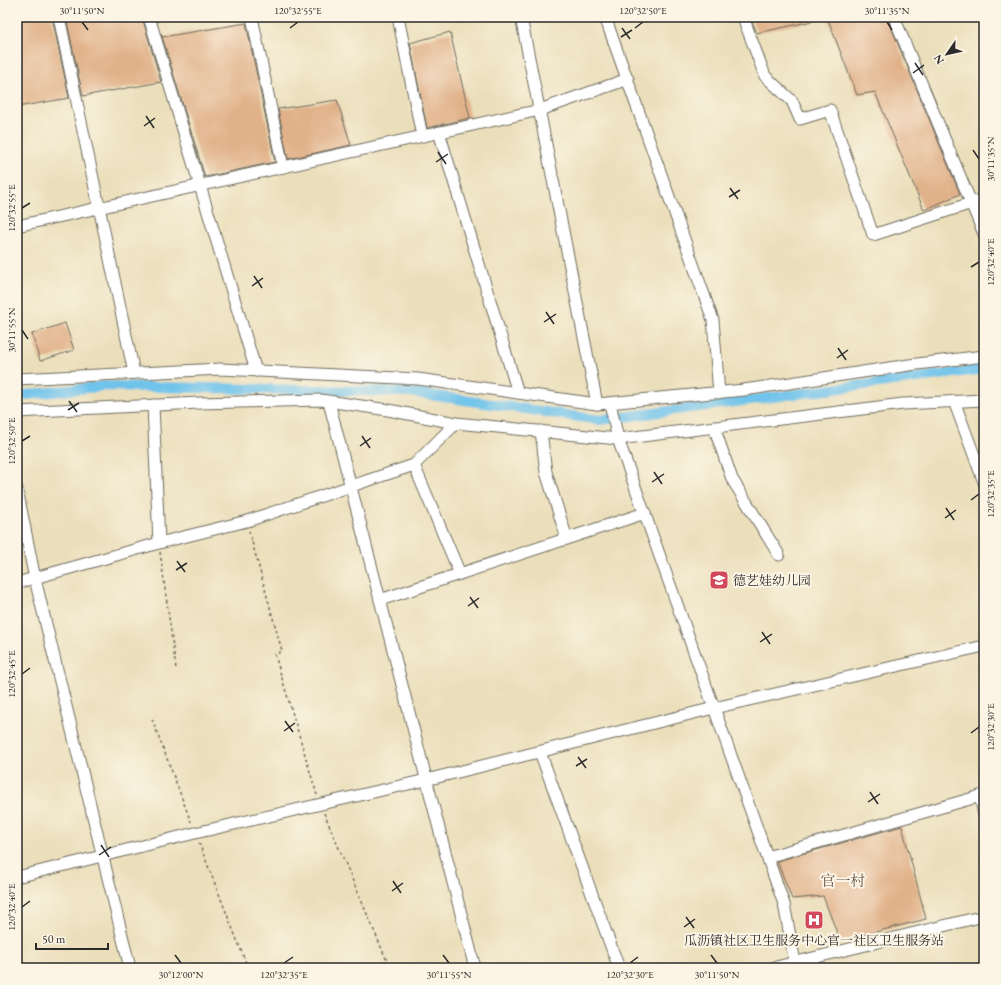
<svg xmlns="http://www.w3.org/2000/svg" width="1001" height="985" viewBox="0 0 1001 985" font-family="'EB Garamond','Noto Serif SC',serif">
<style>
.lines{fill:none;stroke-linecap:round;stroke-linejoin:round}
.canal{stroke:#6fc3eb;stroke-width:10}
.building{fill:#e1b28a}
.street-casing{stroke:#6e6a5d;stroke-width:13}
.path{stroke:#6e6a5d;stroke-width:1.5;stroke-dasharray:3 3;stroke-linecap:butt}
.street{stroke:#fff;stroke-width:11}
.ticks{fill:none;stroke:#2b2b2b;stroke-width:1.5}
.labels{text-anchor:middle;stroke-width:4;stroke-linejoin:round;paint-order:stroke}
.poi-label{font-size:13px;fill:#2b2b2b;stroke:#fcf5e5;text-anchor:start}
.quarter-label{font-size:15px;fill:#6b5a4c;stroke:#fcf5e5}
.neatline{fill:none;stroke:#2b2b2b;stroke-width:1.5}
.ticks-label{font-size:10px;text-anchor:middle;fill:#2b2b2b}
</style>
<rect width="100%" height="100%" fill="#fcf5e5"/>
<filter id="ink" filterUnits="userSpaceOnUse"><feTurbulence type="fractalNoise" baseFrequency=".025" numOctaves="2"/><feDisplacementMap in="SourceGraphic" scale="8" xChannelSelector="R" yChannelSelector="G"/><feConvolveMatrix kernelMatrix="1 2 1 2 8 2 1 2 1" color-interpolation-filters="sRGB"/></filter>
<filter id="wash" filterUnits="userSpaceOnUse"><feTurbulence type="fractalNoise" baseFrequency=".012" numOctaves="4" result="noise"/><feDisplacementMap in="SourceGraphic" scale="16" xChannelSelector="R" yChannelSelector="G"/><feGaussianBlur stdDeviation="0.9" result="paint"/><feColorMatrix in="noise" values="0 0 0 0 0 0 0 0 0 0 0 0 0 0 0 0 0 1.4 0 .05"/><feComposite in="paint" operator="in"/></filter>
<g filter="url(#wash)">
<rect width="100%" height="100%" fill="#ebdfbb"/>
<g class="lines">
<path class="canal" d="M17,396l87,-10 306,6 190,28 384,-51"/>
</g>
<g id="blocks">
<g class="building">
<path d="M17,17h35l17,81 -52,9z"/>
<path d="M66,17h76l19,65 -78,14z"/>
<path d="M750,17h67v3l-60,13z"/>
<path d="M827,17h60l73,177 -36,16 -49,-118 -18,3z"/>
<path d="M246,23l29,139 -70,15 -44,-144 1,4z"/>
<path d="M450,32l20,86 -43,10 -17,-85z"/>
<path d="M337,100l14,45 -63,14 -10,-50z"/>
<path d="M65,323l9,27 -34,11 -8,-27z"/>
<path d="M902,826l24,93 -86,22 -17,-45 -31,3 -15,-38z"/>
</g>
</g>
</g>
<g filter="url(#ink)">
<use href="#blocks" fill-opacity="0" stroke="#6e6a5d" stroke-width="1"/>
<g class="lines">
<g class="street-casing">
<g id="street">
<path d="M59,17l75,356"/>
<path d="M149,17l107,354"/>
<path d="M252,17l31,150"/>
<path d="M398,17l24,119"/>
<path d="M521,17l76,387"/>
<path d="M605,17l108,303 6,73"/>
<path d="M743,17l22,59 27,25 8,18 30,-9 43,125 111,-36"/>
<path d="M894,17l90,217"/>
<path d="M439,132l79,261"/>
<path d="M17,226l523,-116 88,-31"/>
<path d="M17,379l204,-10 197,10 179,25 147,-14 165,-25 75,-9"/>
<path d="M954,401l30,81"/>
<path d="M329,402l146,566"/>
<path d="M610,403l8,36 166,465 12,64"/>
<path d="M153,405l6,138"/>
<path d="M17,412l182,-9 122,-3 67,10 68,13 162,16 285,-35 81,-4"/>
<path d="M714,427l18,52 47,76"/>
<path d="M541,431l5,41 21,67"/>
<path d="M414,465l46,109"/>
<path d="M17,489l18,90 95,389"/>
<path d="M17,583l142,-40 88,-22 167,-56 42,-42"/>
<path d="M380,600l265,-87"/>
<path d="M540,752l79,216"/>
<path d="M980,796l4,19"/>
<path d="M767,857l217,-62"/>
<path d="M17,877l178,-44 231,-53 288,-72 270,-62"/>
<path d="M772,968l212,-52"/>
</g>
</g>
<g class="path">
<path d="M249,531l33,120 -7,4 42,140"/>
<path d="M160,552l16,117"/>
<path d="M152,719l39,103"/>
<path d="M324,813l66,155"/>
<path d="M199,843l49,125"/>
</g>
<use href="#street" class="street"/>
</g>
</g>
<path class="ticks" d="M82,22l6,8M887,22l5,8M290,28l8,-6M622,28l8,11M635,28l8,-6M621,37l11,-7M915,63l8,12M913,73l11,-8M146,116l8,12M144,126l11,-8M973,150l6,9M438,152l8,12M436,162l12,-8M730,188l8,11M729,197l11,-7M22,208l8,-5M971,267l8,-5M254,276l8,12M252,286l11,-8M546,312l8,12M544,322l12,-8M22,330l6,9M838,348l8,12M837,358l11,-8M69,401l8,11M68,410l11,-7M362,436l8,12M22,441l8,-5M360,446l11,-8M654,472l8,12M652,482l12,-8M971,500l8,-6M946,508l8,12M945,518l11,-8M177,561l8,11M176,570l11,-7M470,597l8,11M468,606l11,-8M762,632l8,12M760,642l12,-8M22,674l8,-6M285,721l8,11M284,731l11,-8M971,733l8,-6M578,757l8,11M576,766l11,-7M870,792l8,12M868,802l12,-8M101,845l8,12M99,855l12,-8M393,881l8,12M392,891l11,-8M22,907l8,-6M686,917l8,11M684,927l11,-8M175,955l6,8M443,955l6,8M711,955l6,8M284,963l9,-6M630,963l8,-6"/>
<defs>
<g id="school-square" transform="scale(1)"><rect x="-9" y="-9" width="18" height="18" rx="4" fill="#d1495b" stroke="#fcf5e5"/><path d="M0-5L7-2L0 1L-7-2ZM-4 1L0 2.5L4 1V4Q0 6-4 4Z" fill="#fff"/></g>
<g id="hospital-square" transform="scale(1)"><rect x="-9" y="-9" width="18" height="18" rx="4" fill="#d1495b" stroke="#fcf5e5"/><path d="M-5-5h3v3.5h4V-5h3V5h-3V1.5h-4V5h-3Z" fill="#fff"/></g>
</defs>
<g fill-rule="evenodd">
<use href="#school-square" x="719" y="580"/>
<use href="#hospital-square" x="814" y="920"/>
</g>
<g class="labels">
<g class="poi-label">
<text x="733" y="585">德艺娃幼儿园</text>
<text x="814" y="945" text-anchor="middle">瓜沥镇社区卫生服务中心官一社区卫生服务站</text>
</g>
<g class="quarter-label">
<text x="843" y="886">官一村</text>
</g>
</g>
<rect width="1001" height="985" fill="none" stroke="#fcf5e5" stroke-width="44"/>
<g transform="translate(947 54) rotate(236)" stroke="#fcf5e5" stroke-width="3" paint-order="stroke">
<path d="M0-3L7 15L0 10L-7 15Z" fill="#2b2b2b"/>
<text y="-6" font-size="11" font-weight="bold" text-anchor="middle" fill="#2b2b2b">N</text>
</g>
<path d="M36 943v6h72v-6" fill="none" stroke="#2b2b2b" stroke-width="2"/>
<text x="42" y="943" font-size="12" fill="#2b2b2b" stroke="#fcf5e5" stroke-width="3" paint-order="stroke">50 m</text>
<rect x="22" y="22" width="957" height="941" class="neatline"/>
<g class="ticks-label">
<text x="82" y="14">30°11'50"N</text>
<text x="298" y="14">120°32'55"E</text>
<text x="643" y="14">120°32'50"E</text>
<text x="887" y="14">30°11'35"N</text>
<text transform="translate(990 159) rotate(-90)" y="4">30°11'35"N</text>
<text transform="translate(11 208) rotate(-90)" y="4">120°32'55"E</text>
<text transform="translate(990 262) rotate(-90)" y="4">120°32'40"E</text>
<text transform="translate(11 330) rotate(-90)" y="4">30°11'55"N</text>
<text transform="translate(11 441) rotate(-90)" y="4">120°32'50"E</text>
<text transform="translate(990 494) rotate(-90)" y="4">120°32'35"E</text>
<text transform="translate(11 674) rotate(-90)" y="4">120°32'45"E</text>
<text transform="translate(990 727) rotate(-90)" y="4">120°32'30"E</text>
<text transform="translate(11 907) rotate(-90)" y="4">120°32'40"E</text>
<text x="181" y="978">30°12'00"N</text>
<text x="284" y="978">120°32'35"E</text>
<text x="449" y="978">30°11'55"N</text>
<text x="630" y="978">120°32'30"E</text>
<text x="717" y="978">30°11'50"N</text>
</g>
</svg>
